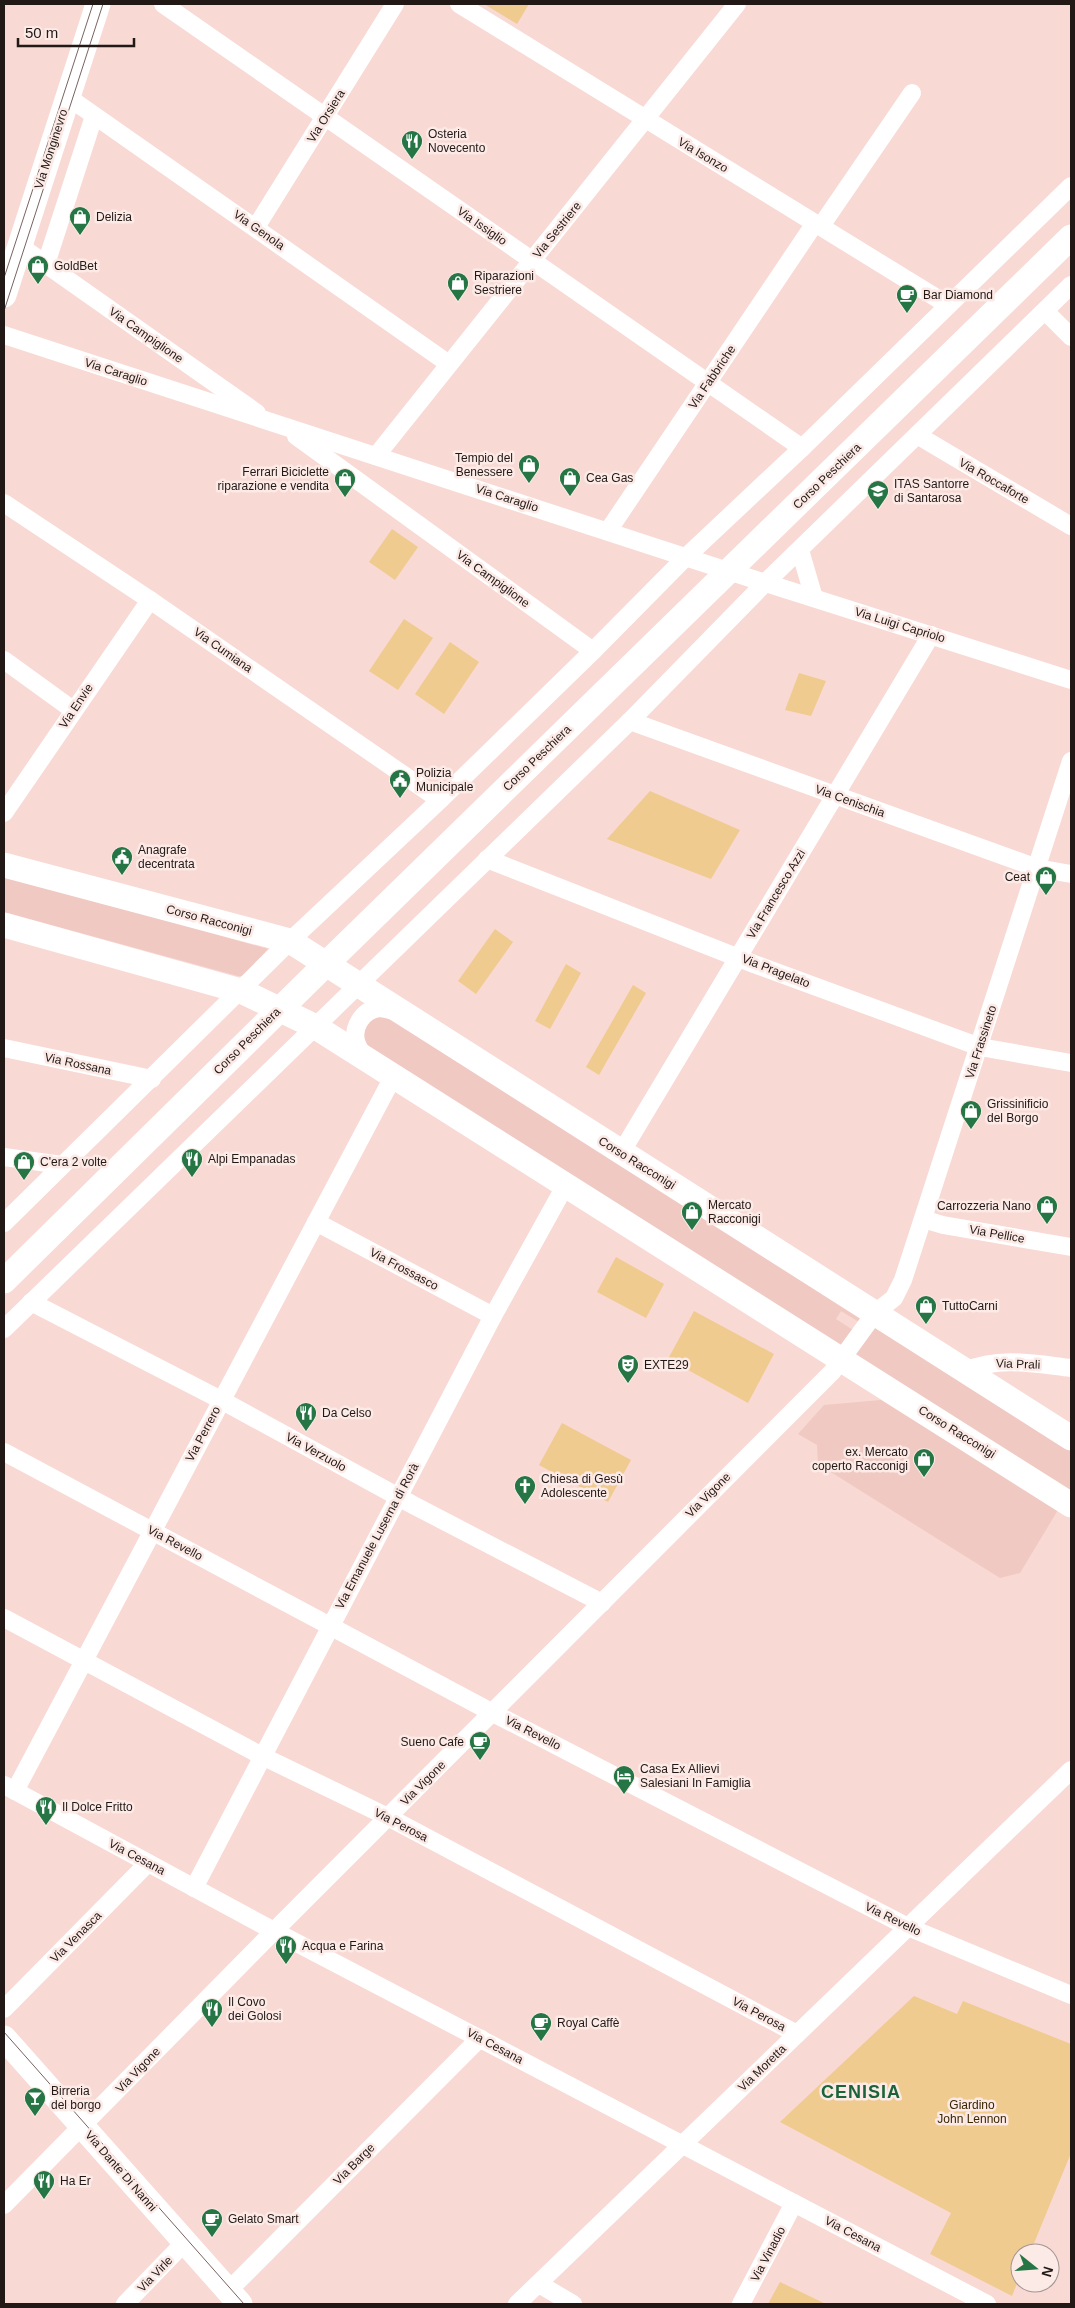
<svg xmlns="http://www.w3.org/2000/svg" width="1075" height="2308" viewBox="0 0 1075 2308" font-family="Helvetica,sans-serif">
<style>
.built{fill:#f0c9c2}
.green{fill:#f0cb90}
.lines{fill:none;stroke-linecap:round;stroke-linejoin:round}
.street{stroke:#fff;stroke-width:18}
.secondary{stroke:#fff;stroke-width:25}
.tram{stroke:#776461;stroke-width:1}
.labels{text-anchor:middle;stroke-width:5;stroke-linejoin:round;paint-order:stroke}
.street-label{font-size:12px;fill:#221816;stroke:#fceae6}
.poi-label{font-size:12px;fill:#221816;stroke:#fceae6;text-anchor:start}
.park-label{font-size:12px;fill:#3a2600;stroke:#fceae6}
.district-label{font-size:18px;font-weight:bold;letter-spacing:1px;fill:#1b6439;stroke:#fceae6}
</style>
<rect width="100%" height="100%" fill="#f8d9d4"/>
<g class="built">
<path d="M4,875l264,74 -25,27h-5l-234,-64z"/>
<path d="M379,1013l485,302 -5,7 -18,-11 -5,8 17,11 -12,18 -475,-298 -6,-19z"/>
<path d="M876,1320l195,123v50l-219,-138z"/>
<path d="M881,1400l177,110 -38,63 -20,5 -182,-114 -1,-19 -19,-11 26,-29z"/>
</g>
<g class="green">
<path d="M484,4h45l-12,20z"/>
<path d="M392,529l26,18 -23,33 -26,-18z"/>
<path d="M404,619l29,19 -35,52 -29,-19z"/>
<path d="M450,642l29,20 -35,52 -29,-20z"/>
<path d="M799,673l27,8 -15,35 -26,-6z"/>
<path d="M650,791l90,39 -29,49 -104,-40z"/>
<path d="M495,929l18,13 -37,52 -18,-13z"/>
<path d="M566,964l15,9 -31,56 -15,-8z"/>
<path d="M633,985l13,8 -47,82 -13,-8z"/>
<path d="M616,1257l48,27 -18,34 -49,-26z"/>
<path d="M694,1311l80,43 -26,49 -80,-44z"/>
<path d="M562,1423l69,37 -23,42 -69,-37z"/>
<path d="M914,1996l43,18 6,-13 108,43v109l-41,100h-10v23l-8,20 -82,-42 21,-41 -171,-91z"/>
<path d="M780,2282l46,22h-58z"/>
</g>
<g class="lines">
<g class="street">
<path d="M163,4l639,444"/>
<path d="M459,4l489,301"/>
<path d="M68,97l381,267"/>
<path d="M821,226l91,-133"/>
<path d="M256,227l139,-223"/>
<path d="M20,246l237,167"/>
<path d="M46,264l48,-148"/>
<path d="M1045,311l26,26"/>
<path d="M4,335l724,236 343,109"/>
<path d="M917,435l154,91"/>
<path d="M296,436l297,215"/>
<path d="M376,456l361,-452"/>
<path d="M4,503l146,97 290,200"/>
<path d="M608,531l207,-308"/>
<path d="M800,550l14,48"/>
<path d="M4,660l69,50"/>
<path d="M630,721l407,147 34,6"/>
<path d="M4,813l146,-213"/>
<path d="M487,859l267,105 226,83 91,16"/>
<path d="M4,1048l148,31"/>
<path d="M365,1058c-3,-4 -6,-9 -8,-14 -6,-15 5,-34 22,-36 5,0 13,3 19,4"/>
<path d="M621,1153l310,-518"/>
<path d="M4,1157l58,8"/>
<path d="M923,1219l20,6 128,22"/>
<path d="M316,1222l177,94"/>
<path d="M4,1223l286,-282 150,-141 153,-149 93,-94 116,-109 269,-262"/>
<path d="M31,1302l190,98 194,106 187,97"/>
<path d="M4,1329l626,-608 135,-138 306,-298"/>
<path d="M965,1371c35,-15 71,-7 106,-3"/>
<path d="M4,1452l489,261 415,214 163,68"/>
<path d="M4,1618l258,138 126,61 409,217"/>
<path d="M4,1785l270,146 713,373"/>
<path d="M15,1791l378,-714"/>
<path d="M194,1888l299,-572 72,-130"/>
<path d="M4,2009l144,-146"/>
<path d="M4,2205l270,-274 558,-559 43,-59 19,-15 9,-18 168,-519"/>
<path d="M539,2284l34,20"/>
<path d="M228,2291l252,-253"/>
<path d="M125,2304l59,-61"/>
<path d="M517,2304l554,-534"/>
<path d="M741,2304l53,-101"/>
</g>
<g class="secondary">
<path d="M4,295l94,-291"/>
<path d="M4,865l286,76 781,497"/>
<path d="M4,925l237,66 73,35 757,479"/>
<path d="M4,1281l323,-318 744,-726"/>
<path d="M4,2038l236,266"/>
</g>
<g class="tram">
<path d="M4,278l89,-274"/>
<path d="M4,311l99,-307"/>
<path d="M4,2032l240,272"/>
</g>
</g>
<defs>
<g id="restaurant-pin" transform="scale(1.125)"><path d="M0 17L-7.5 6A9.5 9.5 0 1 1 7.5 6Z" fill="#257545" stroke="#fceae6"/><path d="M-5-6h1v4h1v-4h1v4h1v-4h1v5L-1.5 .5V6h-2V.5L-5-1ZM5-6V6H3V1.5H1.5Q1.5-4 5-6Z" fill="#fff"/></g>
<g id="shop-pin" transform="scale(1.125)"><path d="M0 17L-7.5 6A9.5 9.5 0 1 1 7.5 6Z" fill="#257545" stroke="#fceae6"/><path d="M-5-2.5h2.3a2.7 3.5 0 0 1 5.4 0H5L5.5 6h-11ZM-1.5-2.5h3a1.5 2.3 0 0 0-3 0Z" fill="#fff"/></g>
<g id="cafe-pin" transform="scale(1.125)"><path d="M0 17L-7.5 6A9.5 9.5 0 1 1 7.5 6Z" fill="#257545" stroke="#fceae6"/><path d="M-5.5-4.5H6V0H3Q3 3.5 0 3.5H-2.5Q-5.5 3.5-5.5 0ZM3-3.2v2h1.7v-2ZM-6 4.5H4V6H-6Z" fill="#fff"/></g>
<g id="university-pin" transform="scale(1.125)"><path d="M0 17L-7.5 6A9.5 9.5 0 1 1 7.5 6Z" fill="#257545" stroke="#fceae6"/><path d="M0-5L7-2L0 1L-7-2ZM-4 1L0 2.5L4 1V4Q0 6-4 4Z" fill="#fff"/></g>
<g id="civic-pin" transform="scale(1.125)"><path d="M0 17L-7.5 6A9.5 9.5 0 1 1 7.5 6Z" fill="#257545" stroke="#fceae6"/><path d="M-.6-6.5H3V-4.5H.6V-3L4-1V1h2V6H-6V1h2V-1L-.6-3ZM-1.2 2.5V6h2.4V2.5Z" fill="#fff"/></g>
<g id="theatre-pin" transform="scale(1.125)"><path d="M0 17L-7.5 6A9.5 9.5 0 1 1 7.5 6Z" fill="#257545" stroke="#fceae6"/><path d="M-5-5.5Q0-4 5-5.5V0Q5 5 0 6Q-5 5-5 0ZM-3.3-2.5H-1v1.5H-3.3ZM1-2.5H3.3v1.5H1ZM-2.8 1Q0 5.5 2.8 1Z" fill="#fff"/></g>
<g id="church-pin" transform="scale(1.125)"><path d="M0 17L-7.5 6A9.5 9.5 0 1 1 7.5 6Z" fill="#257545" stroke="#fceae6"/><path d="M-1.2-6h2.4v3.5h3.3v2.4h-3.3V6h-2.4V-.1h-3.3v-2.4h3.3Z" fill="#fff"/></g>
<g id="hotel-pin" transform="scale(1.125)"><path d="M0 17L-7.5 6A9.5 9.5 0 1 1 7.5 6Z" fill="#257545" stroke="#fceae6"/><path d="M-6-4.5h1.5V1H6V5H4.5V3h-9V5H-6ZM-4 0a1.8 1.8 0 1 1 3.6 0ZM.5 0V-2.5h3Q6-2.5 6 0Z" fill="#fff"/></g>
<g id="bar-pin" transform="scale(1.125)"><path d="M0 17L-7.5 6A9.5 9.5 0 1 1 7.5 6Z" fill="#257545" stroke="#fceae6"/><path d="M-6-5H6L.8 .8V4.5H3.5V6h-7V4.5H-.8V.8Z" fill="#fff"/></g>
</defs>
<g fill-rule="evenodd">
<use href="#restaurant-pin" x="412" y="141"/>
<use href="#shop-pin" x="80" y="217"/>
<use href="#shop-pin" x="38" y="266"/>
<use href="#shop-pin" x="458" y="283"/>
<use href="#cafe-pin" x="907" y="295"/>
<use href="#shop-pin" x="529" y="465"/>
<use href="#shop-pin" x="570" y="478"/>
<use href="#shop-pin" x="345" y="479"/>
<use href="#university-pin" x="878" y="491"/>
<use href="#civic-pin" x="400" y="780"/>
<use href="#civic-pin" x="122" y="857"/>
<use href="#shop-pin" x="1046" y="877"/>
<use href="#shop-pin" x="971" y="1111"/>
<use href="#restaurant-pin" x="192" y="1159"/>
<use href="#shop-pin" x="24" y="1162"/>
<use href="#shop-pin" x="1047" y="1206"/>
<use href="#shop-pin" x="692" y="1212"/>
<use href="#shop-pin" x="926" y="1306"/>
<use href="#theatre-pin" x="628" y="1365"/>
<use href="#restaurant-pin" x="306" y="1413"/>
<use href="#shop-pin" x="924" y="1459"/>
<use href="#church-pin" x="525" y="1486"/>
<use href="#cafe-pin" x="480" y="1742"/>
<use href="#hotel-pin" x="624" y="1776"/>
<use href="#restaurant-pin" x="46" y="1807"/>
<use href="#restaurant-pin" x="286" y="1946"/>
<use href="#restaurant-pin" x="212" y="2009"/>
<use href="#cafe-pin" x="541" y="2023"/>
<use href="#bar-pin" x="35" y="2098"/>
<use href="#restaurant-pin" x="44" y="2181"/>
<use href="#cafe-pin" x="212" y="2219"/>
</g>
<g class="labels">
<g class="street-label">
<text transform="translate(326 116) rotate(-58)" y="4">Via Orsiera</text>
<text transform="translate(51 149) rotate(-72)" y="4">Via Monginevro</text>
<text transform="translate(703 155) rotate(31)" y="4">Via Isonzo</text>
<text transform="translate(482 226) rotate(35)" y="4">Via Issiglio</text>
<text transform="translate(259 230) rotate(35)" y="4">Via Genola</text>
<text transform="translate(557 230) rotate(-51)" y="4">Via Sestriere</text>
<text transform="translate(146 335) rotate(35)" y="4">Via Campiglione</text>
<text transform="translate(116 372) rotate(18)" y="4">Via Caraglio</text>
<text transform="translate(712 377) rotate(-56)" y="4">Via Fabbriche</text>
<text transform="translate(827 476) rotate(-44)" y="4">Corso Peschiera</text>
<text transform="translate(994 481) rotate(30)" y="4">Via Roccaforte</text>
<text transform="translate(507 498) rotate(18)" y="4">Via Caraglio</text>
<text transform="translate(493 579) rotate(36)" y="4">Via Campiglione</text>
<text transform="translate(900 625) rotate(17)" y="4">Via Luigi Capriolo</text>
<text transform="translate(223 650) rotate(35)" y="4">Via Cumiana</text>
<text transform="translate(76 706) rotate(-56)" y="4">Via Envie</text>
<text transform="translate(537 758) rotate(-44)" y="4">Corso Peschiera</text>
<text transform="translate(850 801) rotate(20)" y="4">Via Cenischia</text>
<text transform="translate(776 894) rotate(-59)" y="4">Via Francesco Azzi</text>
<text transform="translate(209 920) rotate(15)" y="4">Corso Racconigi</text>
<text transform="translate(776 971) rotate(21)" y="4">Via Pragelato</text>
<text transform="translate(247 1041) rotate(-45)" y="4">Corso Peschiera</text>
<text transform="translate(981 1042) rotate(-72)" y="4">Via Frassineto</text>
<text transform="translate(78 1064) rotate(12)" y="4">Via Rossana</text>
<text transform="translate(637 1163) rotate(32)" y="4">Corso Racconigi</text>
<text transform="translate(997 1234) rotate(10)" y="4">Via Pellice</text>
<text transform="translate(404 1269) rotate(28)" y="4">Via Frossasco</text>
<text transform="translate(1018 1364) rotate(2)" y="4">Via Prali</text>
<text transform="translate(957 1432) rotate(32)" y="4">Corso Racconigi</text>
<text transform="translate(203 1434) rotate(-62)" y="4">Via Perrero</text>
<text transform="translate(316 1452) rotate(29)" y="4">Via Verzuolo</text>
<text transform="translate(708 1495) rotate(-45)" y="4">Via Vigone</text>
<text transform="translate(377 1536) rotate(-62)" y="4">Via Emanuele Luserna di Rorà</text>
<text transform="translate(175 1543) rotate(28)" y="4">Via Revello</text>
<text transform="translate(533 1733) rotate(27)" y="4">Via Revello</text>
<text transform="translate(423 1783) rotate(-45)" y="4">Via Vigone</text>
<text transform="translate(401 1825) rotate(27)" y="4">Via Perosa</text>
<text transform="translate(137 1857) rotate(28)" y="4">Via Cesana</text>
<text transform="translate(893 1919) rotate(26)" y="4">Via Revello</text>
<text transform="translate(76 1937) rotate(-45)" y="4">Via Venasca</text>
<text transform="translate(759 2014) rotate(28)" y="4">Via Perosa</text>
<text transform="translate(495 2046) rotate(28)" y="4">Via Cesana</text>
<text transform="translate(762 2068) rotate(-44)" y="4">Via Moretta</text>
<text transform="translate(138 2070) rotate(-46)" y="4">Via Vigone</text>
<text transform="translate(354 2164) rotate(-45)" y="4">Via Barge</text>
<text transform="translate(121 2171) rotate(49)" y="4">Via Dante Di Nanni</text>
<text transform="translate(853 2234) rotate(28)" y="4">Via Cesana</text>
<text transform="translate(768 2254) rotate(-62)" y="4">Via Vinadio</text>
<text transform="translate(155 2274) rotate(-46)" y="4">Via Virle</text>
</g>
<g class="poi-label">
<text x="428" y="138">Osteria<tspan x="428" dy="14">Novecento</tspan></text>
<text x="96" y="221">Delizia</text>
<text x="54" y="270">GoldBet</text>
<text x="474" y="280">Riparazioni<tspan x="474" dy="14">Sestriere</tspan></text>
<text x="923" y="299">Bar Diamond</text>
<text x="513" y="462" text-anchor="end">Tempio del<tspan x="513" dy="14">Benessere</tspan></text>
<text x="329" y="476" text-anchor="end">Ferrari Biciclette<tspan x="329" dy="14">riparazione e vendita</tspan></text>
<text x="586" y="482">Cea Gas</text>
<text x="894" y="488">ITAS Santorre<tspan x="894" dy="14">di Santarosa</tspan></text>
<text x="416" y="777">Polizia<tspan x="416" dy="14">Municipale</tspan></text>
<text x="138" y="854">Anagrafe<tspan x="138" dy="14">decentrata</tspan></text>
<text x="1030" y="881" text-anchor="end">Ceat</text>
<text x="987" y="1108">Grissinificio<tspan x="987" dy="14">del Borgo</tspan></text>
<text x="208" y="1163">Alpi Empanadas</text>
<text x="40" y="1166">C'era 2 volte</text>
<text x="708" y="1209">Mercato<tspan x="708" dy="14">Racconigi</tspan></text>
<text x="1031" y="1210" text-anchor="end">Carrozzeria Nano</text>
<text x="942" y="1310">TuttoCarni</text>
<text x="644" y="1369">EXTE29</text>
<text x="322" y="1417">Da Celso</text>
<text x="908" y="1456" text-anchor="end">ex. Mercato<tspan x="908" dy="14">coperto Racconigi</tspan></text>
<text x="541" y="1483">Chiesa di Gesù<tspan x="541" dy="14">Adolescente</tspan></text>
<text x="464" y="1746" text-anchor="end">Sueno Cafe</text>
<text x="640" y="1773">Casa Ex Allievi<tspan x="640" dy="14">Salesiani In Famiglia</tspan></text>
<text x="62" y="1811">Il Dolce Fritto</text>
<text x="302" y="1950">Acqua e Farina</text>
<text x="228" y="2006">Il Covo<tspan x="228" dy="14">dei Golosi</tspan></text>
<text x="557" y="2027">Royal Caffè</text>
<text x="51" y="2095">Birreria<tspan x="51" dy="14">del borgo</tspan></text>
<text x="60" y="2185">Ha Er</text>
<text x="228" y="2223">Gelato Smart</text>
</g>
<g class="park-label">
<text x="972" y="2109">Giardino<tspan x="972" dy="14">John Lennon</tspan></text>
</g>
<g class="district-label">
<text x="861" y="2098">CENISIA</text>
</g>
</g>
<rect width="1075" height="2308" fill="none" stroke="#221816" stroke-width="10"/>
<g transform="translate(1035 2268) rotate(107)"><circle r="24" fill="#fceae6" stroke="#a59693"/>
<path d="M0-4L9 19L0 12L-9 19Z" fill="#257545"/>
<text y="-8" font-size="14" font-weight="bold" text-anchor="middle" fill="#221816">N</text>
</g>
<path d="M18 38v8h116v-8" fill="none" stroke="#221816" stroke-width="2.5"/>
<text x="25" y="38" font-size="15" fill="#221816" stroke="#fceae6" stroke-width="4" paint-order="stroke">50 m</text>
</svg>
